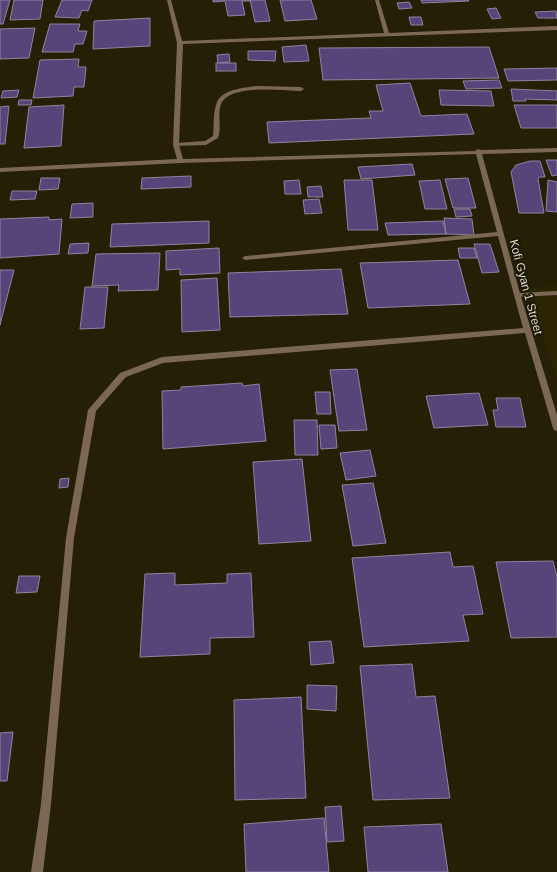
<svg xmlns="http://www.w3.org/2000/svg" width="557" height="872" viewBox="0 0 557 872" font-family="Helvetica,sans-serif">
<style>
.built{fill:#2b2402}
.building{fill:#564578;stroke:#8d85a1}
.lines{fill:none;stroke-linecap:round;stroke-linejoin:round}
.service{fill:#7b6854;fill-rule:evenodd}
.minor{fill:#7b6854;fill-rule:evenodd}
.labels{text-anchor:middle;stroke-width:3.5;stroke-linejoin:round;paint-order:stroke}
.street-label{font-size:12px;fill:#dedacb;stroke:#1b1600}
</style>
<rect width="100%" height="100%" fill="#251f05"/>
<path class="built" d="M557,286v95l-30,-93z"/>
<g class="building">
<path d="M0,0h10l-7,24h-3z"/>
<path d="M14,0h29l-3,19 -30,1z"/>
<path d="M62,0h30l-4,11 -6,-1 -3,8 -24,-1z"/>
<path d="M213,0h37v1h-8l3,14 -17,1 -3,-15 -12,1z"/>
<path d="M250,0h15l5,21 -15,1z"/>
<path d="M280,0h31l6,19 -32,2z"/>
<path d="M421,0h47l1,1 -47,2z"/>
<path d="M409,2l3,6 -13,1 -2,-6z"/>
<path d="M496,8l5,10 -9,1 -5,-10z"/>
<path d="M556,11l1,7h-19l-3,-6z"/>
<path d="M409,17h12l2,8h-12z"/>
<path d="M150,18v28l-57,3 1,-28z"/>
<path d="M50,24h30l-2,7h9l-4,13h-8l-2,8h-31z"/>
<path d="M35,28l-6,30 -29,1v-30z"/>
<path d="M306,45l3,16 -25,1 -2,-15z"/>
<path d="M489,47l10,31 -176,2 -4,-32z"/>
<path d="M248,51h28l-1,10 -27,-1z"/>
<path d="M229,54l1,8 -12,1 -1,-8z"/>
<path d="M79,59l-1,8h8l-2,20h-10l-1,9 -40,2 7,-38z"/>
<rect x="216" y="63" width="20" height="8"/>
<path d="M557,68v12l-49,1 -4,-12z"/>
<path d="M499,80l3,8 -36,1 -3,-8z"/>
<path d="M410,83l11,33 46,-2 7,20 -205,9 -2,-21 104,-4 -2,-7h14l-7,-26z"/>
<path d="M511,89l46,2v9l-32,-1 1,2h-13z"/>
<path d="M19,90l-2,7 -16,1 2,-7z"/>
<path d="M439,90l52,1 3,15 -53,-1z"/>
<path d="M19,100h13l-1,5h-13z"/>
<path d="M64,105l-3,41 -37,2 5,-41z"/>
<path d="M514,105h43v23h-36z"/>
<path d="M9,106l-4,38h-5v-37z"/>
<path d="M546,160h11v15l-5,1z"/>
<path d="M530,161h10l5,16h-6l-1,2 6,34h-25l-8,-41 5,-7z"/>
<path d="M412,164l3,11 -54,4 -3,-12z"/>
<path d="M191,176v11l-50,2 1,-11z"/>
<path d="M41,178h19l-2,11 -19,1z"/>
<path d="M468,178l8,30h-23l-8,-29z"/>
<path d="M299,180l2,14h-16l-1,-13z"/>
<path d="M344,180h28l6,50h-30z"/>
<path d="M440,180l7,29h-22l-6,-28z"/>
<path d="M548,180l9,2v30l-11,-1z"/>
<path d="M321,186l2,11h-15l-1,-10z"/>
<path d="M12,191h25l-2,8 -25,1z"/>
<path d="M319,199l3,14 -17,1 -2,-14z"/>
<path d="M93,203v14l-23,1 2,-14z"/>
<path d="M454,209h16l2,7 -16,1z"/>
<path d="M49,217v3l13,-1 -3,35 -59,4v-39z"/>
<path d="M444,218l28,1 2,16 -28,-1z"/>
<path d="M209,221v22l-99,4 2,-23z"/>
<path d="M443,221l3,13 -58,1 -3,-12z"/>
<path d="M89,243l-1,10 -20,1 2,-10z"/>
<path d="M474,244h16l9,28 -17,1z"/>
<path d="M219,248l1,25 -40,2v-6l-14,1v-19z"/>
<path d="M458,248h16l3,10h-17z"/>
<path d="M160,253l-2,37 -40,1 1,-6 -27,1 4,-32z"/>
<path d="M458,260l12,44 -102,4 -8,-45z"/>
<path d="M341,269l7,45 -118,3 -2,-44z"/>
<path d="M0,270h14l-14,55z"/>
<path d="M217,278l3,52 -38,2 -1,-52z"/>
<path d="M85,287h23l-4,41 -24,1z"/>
<path d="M357,369l10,61 -28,1 -9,-61z"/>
<path d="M242,383l1,3 16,-2 7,57 -103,8 -1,-58 19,-1v-3z"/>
<path d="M315,392h15l1,22h-14z"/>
<path d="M479,393l9,32 -54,3 -8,-32z"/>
<path d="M496,398h24l6,29h-30l-3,-17h5z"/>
<path d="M294,420h23l1,35h-23z"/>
<path d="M319,425h16l2,23 -16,1z"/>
<path d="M370,450l6,26 -30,4 -6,-27z"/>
<path d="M302,459l9,82 -52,3 -6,-82z"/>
<path d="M69,478l-1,9 -9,1 1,-9z"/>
<path d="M373,483l13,60 -33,3 -11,-61z"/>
<path d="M450,552l3,15 20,-1 10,48 -20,1 6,26 -105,6 -12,-89z"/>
<path d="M553,561l4,16v60l-46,1 -15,-76z"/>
<path d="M175,573v12l52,-2v-9l24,-1 3,64 -44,1v16l-70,3 5,-83z"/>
<path d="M19,576h21l-3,16 -21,1z"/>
<path d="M331,641l3,22 -23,2 -2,-23z"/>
<path d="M412,664l4,33 19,-1 15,102 -77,2 -13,-134z"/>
<path d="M307,685l30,1 -1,25 -29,-2z"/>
<path d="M301,697l5,101 -71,2 -1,-100z"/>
<path d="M13,732l-6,49h-7v-48z"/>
<path d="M341,806l3,35 -17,1 -2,-35z"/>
<path d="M324,818l5,54h-83l-2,-48z"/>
<path d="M441,824l7,48h-80l-4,-45z"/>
</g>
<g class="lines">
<g class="service">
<path d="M256,86l45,1 3,2 -3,2c-18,-1 -72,-7 -80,13 -4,11 1,24 -3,34l-12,7 -32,1 -1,-1 3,-2 29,-2 8,-5c1,-10 0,-21 3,-31 4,-16 27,-17 40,-19z"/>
<path d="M557,291v4l-39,2 -4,-2 4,-2z"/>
</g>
<path class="minor" d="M167,0h4l11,41 202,-8 -9,-33h4l10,33 168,-7v4l-374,14 -4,101 4,14 292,-8 3,-2 3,1 76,-2v4l-75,2 37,136 38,125v16l-3,-1 -1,-2 -28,-95 -362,30 -37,14 -30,34 -22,127 -23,266 -8,68h-12l10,-68 25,-266 22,-128 32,-37 42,-16 361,-29 -25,-92 -253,24 -3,-2 3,-2 252,-24 -21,-78 -295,9 -181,9v-4l177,-9 -4,-14 4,-102z"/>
</g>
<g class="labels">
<g class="street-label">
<text transform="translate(526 287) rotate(75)" y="4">Kofi Gyan 1 Street</text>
</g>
</g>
</svg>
